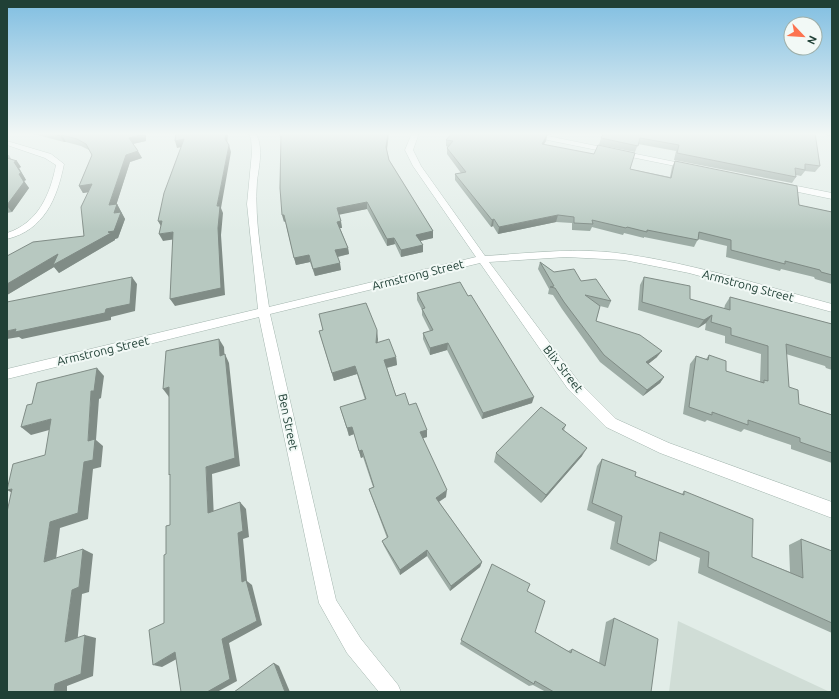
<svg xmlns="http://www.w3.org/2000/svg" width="839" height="699" viewBox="0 0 839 699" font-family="Ubuntu,sans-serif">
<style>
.built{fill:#d0ddd6}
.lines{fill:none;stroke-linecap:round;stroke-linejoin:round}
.minor-casing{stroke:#a4b6af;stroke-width:1}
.minor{fill:#fff;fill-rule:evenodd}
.wall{fill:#9daca5}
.shaded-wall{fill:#808c86}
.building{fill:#b7c8c0;stroke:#808c86}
.labels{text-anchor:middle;stroke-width:4;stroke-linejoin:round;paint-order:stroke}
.street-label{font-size:12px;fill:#204036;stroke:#f2f9f6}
</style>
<rect width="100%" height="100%" fill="#e2ede8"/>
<path class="built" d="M678,621l152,71h-161z"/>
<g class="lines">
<g class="minor-casing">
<g id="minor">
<path d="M248,133h7c9,12 4,33 2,48 -3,42 6,84 12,126l207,-50 -63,-91 -8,-16 7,-17h7l-6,17 8,16 64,90c46,-3 94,-9 140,-2 70,10 139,32 207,50v8l-143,-39 -65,-13 -58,-3 -77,5 89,119 38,38 53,24 163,59v16l-172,-65 -54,-26 -38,-38 -88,-126 -210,51 66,286 25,39 37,46 3,7h-22l-32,-39 -28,-50 -60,-286 -252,62v-10l251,-60 -11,-105 5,-52 -1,-14z"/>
<path d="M519,133h14l157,32 4,2 -4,2 -167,-34z"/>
<path d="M827,133h5v3l-5,-1z"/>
<path d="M7,141l44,13 13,10c-7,35 -20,66 -57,75v-6c31,-10 43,-38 49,-68l-11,-7 -38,-13z"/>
<path d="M782,183l50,10v6l-53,-11 -1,-2 1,-2z"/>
</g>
</g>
<use href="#minor" class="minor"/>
</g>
<g class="wall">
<path d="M30,133h116v8l-13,3 9,14 -12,4 -14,43 1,-1 8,15 -7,19 -3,1v1l-56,33 -5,-6 -47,28v-39l77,-20 4,-44 -5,1 -4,-7 13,-31 -3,-5 -8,-4 -15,-4h-2z"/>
<path d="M278,133h111l-2,17 2,10 44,71v7l-13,3 3,4v7l-22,5 -6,-13 -8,2 -20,-37 -28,5 3,14h-2l8,20 1,6 -11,3 3,13 -26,6 -5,-14 -14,3 -11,-44 -1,1 -3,-84z"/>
<path d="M540,133h12l-2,2z"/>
<path d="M815,133l5,33 -5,6 -10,-1 -4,5 -5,-1v2l-4,6 -118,-23 2,-9 -38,-7 -3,8 -36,-7 2,-7z"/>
<path d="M547,135l-1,6 -2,3 86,25 40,8 2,-10 3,-6 124,44 33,7v72l-17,-5 -1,-2 -33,-8 -1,2 -54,-14 1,-11 -29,-7 -4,8 -50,-10v1l-20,-5 -1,2 -31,-8 -2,4 -18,-1v-7l-16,-1 -58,12 -5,-8 -2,1 -36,-47v-6l6,-1 -14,-19v-6l1,-1 -2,-1v-6z"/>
<path d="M7,155h2l2,4 10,8 -2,1 7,12 -2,1 5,7 -17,24 -5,1z"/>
<path d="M540,262l14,10 27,9 30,20 -3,7 -8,-2 -4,15 61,36 -9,7 16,13 -4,6 -17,13 -43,-34 -38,-53 -9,-14 -5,-1 1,-5 -11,-20z"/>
<path d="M644,277l46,22 34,10 1,-4 5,-8 102,27v46l-6,-2 -1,-2 -39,-12 3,33 10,17 33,11v48l-41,-14v-4l-47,-16 -3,3 -34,-12 -2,2 -22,-8 7,-50 6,-8 10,3 3,-4 17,16 34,11 1,-28 -36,-11v-7l-20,-6 1,-7 -8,5 -60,-18 2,-25z"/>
<path d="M417,293l115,110 -50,16 -35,-69 -17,5 -7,-16v-6l7,-2 -8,-16v-5l-5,-10z"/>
<path d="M319,314l59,25 -1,3 19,15 1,8 -10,3 9,28 13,9 18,25v7l-4,1 23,59 -7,5 43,60 -2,5 -30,24 -23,-35 -27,19 -16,-29 -2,-5 5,-3 -16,-43 -2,-6 4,-2 -10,-30 -2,1 -7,-24 -5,2 -9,-29 25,-7 -8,-26 -23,7 -15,-50 4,-1z"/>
<path d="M566,425l-2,5 18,26 -41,47 -47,-41 2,-9z"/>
<path d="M602,459l33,17 47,18 2,-3 68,66 38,15 -1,-27 12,-6 31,12v82l-134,-60 2,-15 -41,-17 -3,20 -7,5 -39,-17 5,-27 -28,-12 10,-44z"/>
<path d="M492,564l35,27 8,41 33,19 4,-2 27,14 7,-41 8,-4 37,74h-105l-13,-7 -4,1 -69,-42z"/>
</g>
<g class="shaded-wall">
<path d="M143,133h3v8l-14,3 -3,-6z"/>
<path d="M226,133h2v2l-1,10 -2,-6z"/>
<path d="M388,133h1l-3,21v-7z"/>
<path d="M62,135l4,7h-2l-4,-6z"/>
<path d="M547,135l-1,6 -6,9 2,-6z"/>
<path d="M184,139l2,7 -9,2 -2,-7z"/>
<path d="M229,145l2,7 -10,56 2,5 -2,22 4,60 -50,11 -5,-7 47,-93z"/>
<path d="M138,151l4,7 -12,4 -16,50 -5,-7 17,-50z"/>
<path d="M17,161l4,6 -2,1 7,12 -2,1 5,7 -17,24 -5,-6v-1l7,-43z"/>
<path d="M92,184l4,7 -13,2 -4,-7z"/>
<path d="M367,202v7l-29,6 -1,-7z"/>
<path d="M117,204l8,15 -7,19 -3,1v1l-56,33 -5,-6 -47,28v-11l51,-30 5,6 51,-47z"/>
<path d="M282,215h2l1,6 -1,1z"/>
<path d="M558,215l-2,7 -58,12 1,-7z"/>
<path d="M494,219l-1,7 -2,1 1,-7z"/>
<path d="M158,221h4v7z"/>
<path d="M341,221l1,7h-4l-1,-6z"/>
<path d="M433,231v7l-17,4v-7z"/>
<path d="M173,232l3,7 -13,2 -4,-7z"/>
<path d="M394,238l1,6 -8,2v-7z"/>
<path d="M423,245v7l-22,5v-7z"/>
<path d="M348,248l1,6 -13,3 -1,-7z"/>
<path d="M309,255l1,7 -14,3 -2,-7z"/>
<path d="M340,263l1,7 -26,6 -2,-7z"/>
<path d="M132,277l5,7 -2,27 -24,6v3l-89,19 -3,-2 -12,2v-8l99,-22z"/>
<path d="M712,315l-6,8 -8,5 6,-8z"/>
<path d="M377,330l1,9 -1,12 -1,-8z"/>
<path d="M219,339l5,8 1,17 -5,-8z"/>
<path d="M448,343l-1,7 -17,5v-7z"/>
<path d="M662,351l-5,6 -15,12 4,-7z"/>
<path d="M225,354l4,9 11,103 -28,8 2,45 -6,-6 -2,-46z"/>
<path d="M396,357l1,8 -12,3 -1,-8z"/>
<path d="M355,366l2,8 -23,7 -2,-8z"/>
<path d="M97,368l7,8 -3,22 -2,1 -3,41 7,6 -2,21 -8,2 -5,50 -28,9 -5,39 -11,-5 6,-40 34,-60 4,-21 3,-50z"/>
<path d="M664,377l-4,6 -17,13 4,-6z"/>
<path d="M169,387v10l-6,-8z"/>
<path d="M534,397l-2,6 -50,16 1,-6z"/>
<path d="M51,419l9,8 -29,8 -10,-8z"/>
<path d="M352,427l2,7 -5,2 -2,-8z"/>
<path d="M427,430v7l-7,2v-7z"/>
<path d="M587,448l-5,8 -41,47 5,-8z"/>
<path d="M362,450l1,7 -2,1 -2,-7z"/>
<path d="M12,489l6,7 -11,-6z"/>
<path d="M447,490l-1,7 -11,7 1,-6z"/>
<path d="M240,502l6,7 3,28 -6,2 4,42 5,4 10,40 -33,18 8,38 -20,11h-10l15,-53 16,-106z"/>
<path d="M83,549l10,5 -4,38 -7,2 -5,51 -12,-3 7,-52z"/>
<path d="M427,550v6l-27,19v-5z"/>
<path d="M482,562l-2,5 -30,24 1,-5z"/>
<path d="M85,635l11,3 -3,38 -26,10v6h-13l1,-8z"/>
<path d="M175,652l9,3 -22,12 -9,-2z"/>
<path d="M274,663l5,3 11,26h-5z"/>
</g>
<g class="building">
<path d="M49,133h94l-1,1 -13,4 9,13 -12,4 -17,50 8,-1 -3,9 7,-1 -7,19 -6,1 3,1 -58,32 5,-11 -51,30v-28l26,-14 51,-6 -3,-29 11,-23 -13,2 13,-31 -6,-11 -9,-5 -15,-4 -2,1z"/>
<path d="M176,133h50l-1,6 4,6 -12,61h3l-2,22 3,60 -51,11 3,-67 -14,2 3,-13h-4l6,-28 20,-54 -9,2z"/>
<path d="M280,133h108l-2,14 3,13 44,71 -17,4 7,10 -22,5 -7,-12 -7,1 -20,-37 -30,6 4,13 -4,1 11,26 -13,2 5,13 -27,6 -4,-14 -15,3 -10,-43h-2l-2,-27 1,-54z"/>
<path d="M452,133h85l10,2 -5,9 52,10 4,-9 37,8 -5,16 41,9 4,-17 122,25 2,19 33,7v63l-11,-3 -1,-2 -35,-9v3l-54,-14v-10l-32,-8 -1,8 -51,-10v2l-20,-5 -1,1 -34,-8 1,4 -19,-1v-6l-16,-2 -59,12 -5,-8 -2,1 -37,-46 11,-2 -19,-24 6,-7 -7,-1z"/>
<path d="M604,133h211l5,33 -15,-2v6l-10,-2 1,9 -119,-24 2,-8 -39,-7 -2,8 -37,-8z"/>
<path d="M7,158l10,3 -3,1 7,11 -2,1 5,8 -17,23z"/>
<path d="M540,262l14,10 20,-3 7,12 15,-2 15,22 -26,-6 15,11 -4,15 44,14 22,16 -16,11 18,15 -17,13 -43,-35 -40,-53 -9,-14 -5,-1 4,-1z"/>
<path d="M132,277l-2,27 -24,5 -1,4 -90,19 1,-3 -9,2v-29z"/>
<path d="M644,277l46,9v13l40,11v-13l102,27v34l-46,-14 3,43 9,3 1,14 33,11v38l-32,-11v-4l-52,-18v5l-36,-13v3l-23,-8 7,-51 12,4 1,-5 17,6v10l38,12v-3l4,1v-35l-37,-11v-7l-20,-6 1,-7 -8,5 -62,-18z"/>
<path d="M460,282l8,14 3,-1 63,102 -51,16 -35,-70 -18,5 -7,-15 10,-3 -11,-21 3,-1 -8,-15z"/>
<path d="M366,303l11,27 -1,13 13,-4 7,18 -12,3 12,36 9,-3 4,12 7,-2 11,27 -7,2 27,58 -11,8 46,64 -31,24 -24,-36 -27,20 -18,-29 6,-4 -19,-48 5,-2 -12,-37 -3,1 -7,-24 -5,1 -7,-21 26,-8 -11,-33 -23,7 -13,-42 4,-1 -4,-16z"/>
<path d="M219,339l1,17 5,-2 10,104 -29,9 2,46 32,-11 3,29 -5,2 4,49 4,-2 11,41 -35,18 8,40 -23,13h-26l-6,-40 -22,13 -4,-35 15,-7v-68l2,-1v-28l4,-1v-51l-1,1v-88l-6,2 3,-38z"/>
<path d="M97,368l-3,23h-3l-3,50 7,-2 -2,21 -9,2 -6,51 -28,9 -6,40 39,-13 -4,38 -7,3 -7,52 20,-7 -4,39 -26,10 -1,8h-47v-180l5,-23 -5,1 6,-26 32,-9 6,-36 -30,8 6,-22 5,-1 5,-21z"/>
<path d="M541,407l25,18 -4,4 25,19 -41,47 -50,-42z"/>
<path d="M602,459l34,13 -1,4 49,19v-4l69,28 -1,38 51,21 -2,-39 31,12v72l-124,-56 1,-15 -49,-20 -4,29 -39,-18 5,-27 -30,-13z"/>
<path d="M492,564l38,20 -3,7 18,10 -10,31 36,21 1,-4 33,17 9,-48 44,21 -7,53h-97l-19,-11 -1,3 -73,-44z"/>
<path d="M274,663l11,29h-51z"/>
</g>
<linearGradient id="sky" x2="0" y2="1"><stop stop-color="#80bee1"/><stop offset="0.58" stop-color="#f2f7f5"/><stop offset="1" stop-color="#f2f7f5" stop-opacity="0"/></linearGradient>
<rect width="839" height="231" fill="url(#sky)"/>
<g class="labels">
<g class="street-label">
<text transform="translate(418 275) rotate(-14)" y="4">Armstrong Street</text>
<text transform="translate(748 286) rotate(15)" y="4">Armstrong Street</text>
<text transform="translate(103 351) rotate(-13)" y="4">Armstrong Street</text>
<text transform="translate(563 369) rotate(52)" y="4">Blix Street</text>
<text transform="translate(288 422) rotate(78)" y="4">Ben Street</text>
</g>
</g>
<rect width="839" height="699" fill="none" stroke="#204036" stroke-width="16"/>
<g transform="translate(803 36) rotate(115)"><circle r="19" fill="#f2f9f6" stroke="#9eafa9"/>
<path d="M0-3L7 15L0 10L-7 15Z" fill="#fc7350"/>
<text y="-6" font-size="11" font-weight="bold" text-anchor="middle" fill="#204036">N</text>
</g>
</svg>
